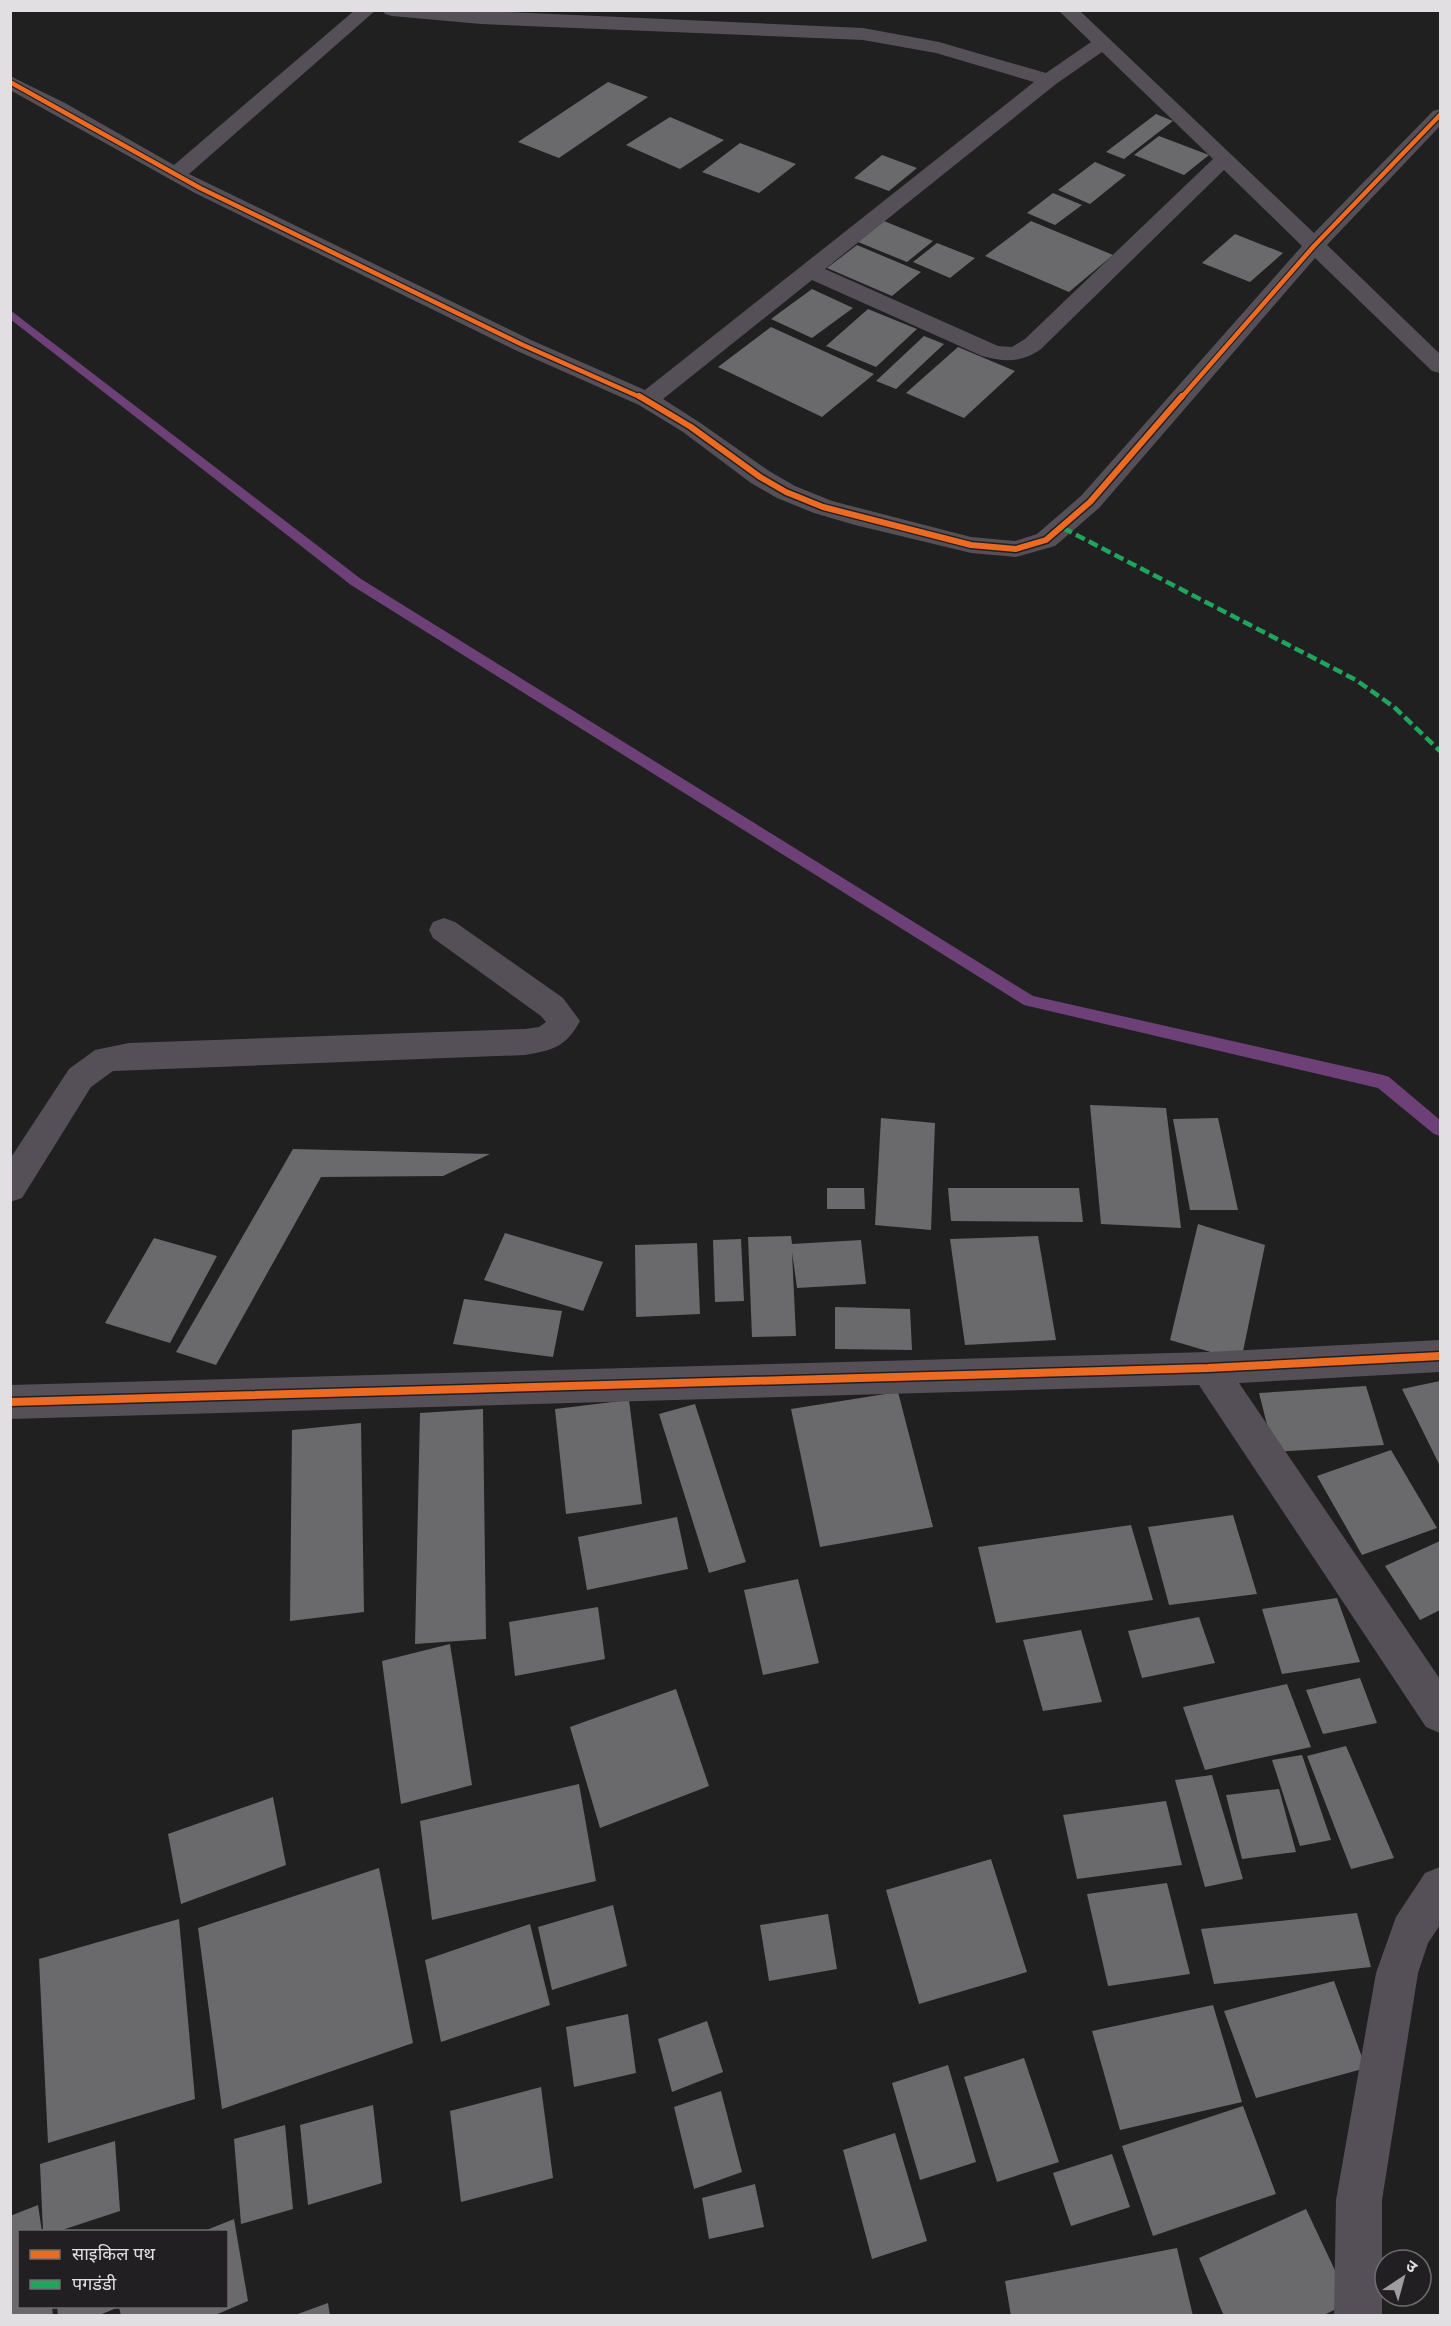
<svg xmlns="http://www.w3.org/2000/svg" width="1451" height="2326" viewBox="0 0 1451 2326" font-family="'PT Sans','Noto Sans Devanagari',sans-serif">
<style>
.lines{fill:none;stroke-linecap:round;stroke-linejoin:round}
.stream{fill:#6d4177;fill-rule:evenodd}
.building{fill:#6a696b}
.minor{fill:#554f57;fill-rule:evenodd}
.quiet{stroke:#20a55d;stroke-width:4.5;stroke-dasharray:10 4.5;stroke-linecap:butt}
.cycleway-far2-casing{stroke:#221f22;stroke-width:7}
.cycleway-far1-casing{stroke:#221f22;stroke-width:9}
.cycleway-casing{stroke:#221f22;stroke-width:11}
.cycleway-far2{stroke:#ed6a23;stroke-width:4.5}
.cycleway-far1{stroke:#ed6a23;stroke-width:6}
.cycleway{stroke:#ed6a23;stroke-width:8}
</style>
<rect width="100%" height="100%" fill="#212021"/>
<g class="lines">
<path class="stream" d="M10,310l351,269 672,417 350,79 6,2 51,43v16l-6,-2 -56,-46 -354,-83 -673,-420 -341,-266z"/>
</g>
<g class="building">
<path d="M608,82l40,15 -89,61 -41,-16z"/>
<path d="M1156,114l17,7 -49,38 -18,-7z"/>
<path d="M670,117l54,23 -44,29 -54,-24z"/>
<path d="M1159,136l50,19 -25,20 -50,-20z"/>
<path d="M740,143l56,21 -37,29 -57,-21z"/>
<path d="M882,155l35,13 -28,23 -35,-13z"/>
<path d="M1095,162l31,13 -36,29 -32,-14z"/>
<path d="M1053,193l29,12 -27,20 -28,-12z"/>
<path d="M884,221l49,20 -26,21 -49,-20z"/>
<path d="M1031,221l82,34 -44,37 -84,-36z"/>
<path d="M1235,234l48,19 -33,29 -48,-19z"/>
<path d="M937,243l38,15 -25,20 -37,-16z"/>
<path d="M857,245l64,27 -29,24 -65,-28z"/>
<path d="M812,289l41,19 -41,30 -41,-19z"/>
<path d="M868,309l49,20 -41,38 -50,-21z"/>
<path d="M771,327l103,47 -52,43 -104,-50z"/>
<path d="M924,336l20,8 -48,45 -20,-8z"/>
<path d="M958,347l57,24 -51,47 -58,-25z"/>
<path d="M1090,1105l76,3 15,120 -80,-4z"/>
<path d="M881,1118l54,5 -4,107 -56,-5z"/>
<path d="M1218,1118l20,92h-48l-17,-91z"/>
<path d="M293,1149l197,5 -47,22 -122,1 -105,188 -40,-13z"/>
<path d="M827,1188h37l1,21h-38z"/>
<path d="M948,1188h131l4,34 -132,-1z"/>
<path d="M1198,1224l67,21 -24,116 -71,-21z"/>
<path d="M505,1233l98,29 -20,49 -99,-31z"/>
<path d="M791,1236l1,8 69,-4 5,44 -69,4 -5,-36 4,84 -44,1 -4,-100z"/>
<path d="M1038,1236l18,104 -91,5 -15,-106z"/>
<path d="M154,1238l63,18 -47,87 -65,-20z"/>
<path d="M741,1239l3,62 -29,1 -2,-62z"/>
<path d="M697,1243l3,71 -64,3 -1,-72z"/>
<path d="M464,1299l98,12 -9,46 -100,-13z"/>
<path d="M835,1307l75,2 2,41 -77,-1z"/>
<path d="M1440,1381v85l-38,-77z"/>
<path d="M1366,1386l18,59 -110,7 -15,-59z"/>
<path d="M898,1392l35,135 -113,20 -29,-138z"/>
<path d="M629,1400l13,104 -76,10 -11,-105z"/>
<path d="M695,1404l51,158 -37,11 -50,-159z"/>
<path d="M483,1409l3,230 -71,5 5,-231z"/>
<path d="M361,1423l3,189 -74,9 2,-191z"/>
<path d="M1391,1450l46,78 -75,27 -45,-79z"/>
<path d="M1233,1515l24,79 -88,11 -21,-78z"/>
<path d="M677,1517l11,52 -101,21 -9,-53z"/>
<path d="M1131,1525l22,75 -157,23 -18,-76z"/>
<path d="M1440,1541v69l-20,10 -35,-54z"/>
<path d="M798,1579l21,84 -56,12 -19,-85z"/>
<path d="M1337,1598l23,64 -78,12 -20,-65z"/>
<path d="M598,1607l7,52 -90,17 -6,-54z"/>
<path d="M1199,1617l16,46 -73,15 -14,-47z"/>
<path d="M1081,1630l21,72 -59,9 -20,-71z"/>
<path d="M450,1644l22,141 -71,19 -19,-143z"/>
<path d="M1360,1678l17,45 -54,11 -17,-44z"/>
<path d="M1287,1684l24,63 -106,23 -22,-63z"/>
<path d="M676,1689l33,97 -109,42 -30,-101z"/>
<path d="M1346,1746l48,112 -43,11 -44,-113z"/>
<path d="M1302,1755l29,85 -31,6 -28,-86z"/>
<path d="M1212,1775l31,104 -38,8 -30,-107z"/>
<path d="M579,1784l17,97 -164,39 -12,-99z"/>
<path d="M1279,1789l17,63 -54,7 -16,-64z"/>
<path d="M273,1797l13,68 -105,39 -13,-70z"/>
<path d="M1166,1801l16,64 -105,14 -14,-64z"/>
<path d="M991,1859l36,113 -108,32 -33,-114z"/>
<path d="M379,1868l34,175 -191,66 -24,-181z"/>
<path d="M1167,1883l23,91 -82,12 -21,-92z"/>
<path d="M613,1905l14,61 -75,24 -14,-63z"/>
<path d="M1357,1913l14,54 -157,17 -13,-55z"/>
<path d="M828,1914l9,55 -68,12 -9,-56z"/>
<path d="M179,1919l16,180 -147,44 -9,-184z"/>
<path d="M530,1924l20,81 -109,37 -16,-82z"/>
<path d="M1334,1981l32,87 -110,30 -32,-87z"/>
<path d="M1213,2005l29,97 -122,28 -28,-99z"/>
<path d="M628,2014l8,59 -62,14 -8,-60z"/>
<path d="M707,2021l16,51 -51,20 -14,-53z"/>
<path d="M1024,2058l35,104 -62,20 -33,-105z"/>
<path d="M948,2065l28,97 -56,18 -28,-97z"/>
<path d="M541,2087l12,91 -92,24 -11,-91z"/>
<path d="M721,2091l21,81 -48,17 -20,-82z"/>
<path d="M373,2105l9,78 -74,22 -8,-80z"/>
<path d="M1243,2106l33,88 -123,42 -31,-90z"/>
<path d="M285,2125l8,84 -52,15 -7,-85z"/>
<path d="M895,2133l32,108 -55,18 -29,-109z"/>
<path d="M115,2141l5,70 -64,21h-13l-3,-68z"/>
<path d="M1112,2154l18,53 -59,19 -18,-53z"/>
<path d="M755,2184l9,43 -55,12 -7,-41z"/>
<path d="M38,2205l4,27h-22v74h32l1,10h-43v-100z"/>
<path d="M1306,2209l44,93 -28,14h-98l-25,-58z"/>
<path d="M234,2219l14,82 -35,15h-92l-2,-9 -22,9h-39l-1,-10h169v-74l-22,-1z"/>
<path d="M1177,2248l16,68h-182l-6,-35z"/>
<path d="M328,2303l2,13h-35v-1z"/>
</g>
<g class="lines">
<g class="minor">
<path d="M355,10h21l-187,164 342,166 114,50 389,-308 -98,-29 -73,-13 -382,-16 -89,-8 -7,-2 -2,-4h78l402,18 76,14 107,31 45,-31 -33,-32h21l235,223 119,-122 7,-2v17l-113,119 113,109v19l-8,-2 -117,-113 -216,250 -44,38 -39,11 -45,-4 -116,-28 -41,-12 -37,-15 -26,-15 -68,-51 -44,-27 -124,-55 -322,-158 -183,-102v-14l55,27 109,62zM1102,52l111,107 -188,180 -13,8 -14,-1 -173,-77 231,-185zM1224,170l78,76 -221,250 -44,38 -22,7 -44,-4 -139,-36 -37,-15 -26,-15 -70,-49 -36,-23 149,-119 170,76c22,6 40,7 59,-7z"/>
<path d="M444,918l11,4 108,76 17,23c-14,26 -27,29 -55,34l-412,16 -22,16 -69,111 -12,4v-43l59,-90 26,-19 34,-7 396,-14 14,-2 7,-5 -5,-6 -108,-78 -4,-8 4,-8z"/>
<path d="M1440,1340v32l-201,11 201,296v54l-14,-6 -227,-342 -1189,34v-34l1198,-33z"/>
<path d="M1440,1867v58l-12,18 -10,30 -36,227v116h-48l2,-116 40,-227 20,-56 29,-44z"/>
</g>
<path class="quiet" d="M1063,528l293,152 38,27 46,44"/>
<g class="cycleway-far2-casing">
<g id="cycleway-far2">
<path d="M10,82l190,106 323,157 119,53"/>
<path d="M1181,398l133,-152 126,-131"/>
</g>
</g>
<g class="cycleway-far1-casing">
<path id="cycleway-far1" d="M639,396l52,31 69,50 26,15 37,15 148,38 45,4 30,-9 44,-38 92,-106"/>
</g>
<g class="cycleway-casing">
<path id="cycleway" d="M10,1402l1198,-34 232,-12"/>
</g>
<use href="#cycleway-far2" class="cycleway-far2"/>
<use href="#cycleway-far1" class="cycleway-far1"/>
<use href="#cycleway" class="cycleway"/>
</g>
<rect width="1451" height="2326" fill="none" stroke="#e1dfe2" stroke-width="24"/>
<rect x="18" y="2230" width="210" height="78" fill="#221f22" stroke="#6e6c6f" stroke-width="1.5"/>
<rect x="30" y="2250" width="30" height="9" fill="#ed6a23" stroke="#6e6c6f" stroke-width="1.5"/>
<text x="72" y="2260" font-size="18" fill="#e1dfe2">साइकिल पथ</text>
<rect x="30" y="2280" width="30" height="9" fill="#20a55d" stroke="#6e6c6f" stroke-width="1.5"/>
<text x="72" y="2290" font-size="18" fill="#e1dfe2">पगडंडी</text>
<g transform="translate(1403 2278) rotate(36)"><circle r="28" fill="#221f22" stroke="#6e6c6f" stroke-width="1.5"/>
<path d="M0-4.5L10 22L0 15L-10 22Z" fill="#9e9c9e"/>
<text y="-9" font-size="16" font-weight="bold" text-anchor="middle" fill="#e1dfe2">उ</text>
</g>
</svg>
